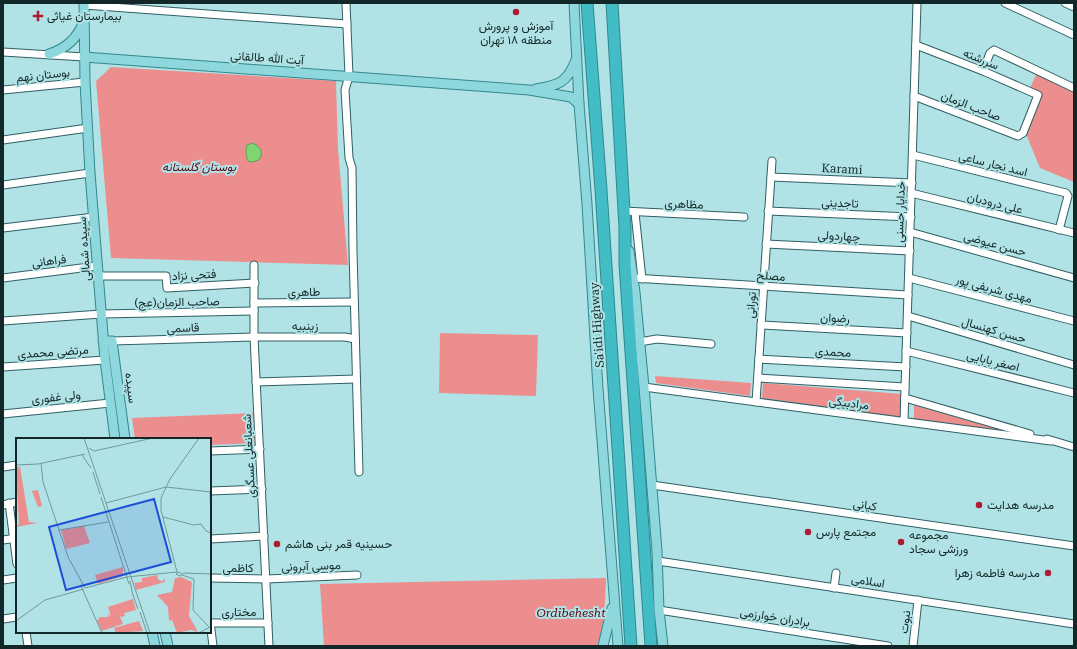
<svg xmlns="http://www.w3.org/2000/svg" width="1077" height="649" viewBox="0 0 1077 649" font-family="'Roboto Serif',Vazirmatn,serif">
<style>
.green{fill:#ec8e8d}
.water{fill:#7fd56f;stroke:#5fa15a}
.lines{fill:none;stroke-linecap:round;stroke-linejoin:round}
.minor-casing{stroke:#2f5f62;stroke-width:9}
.major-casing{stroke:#32888e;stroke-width:11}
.highway-casing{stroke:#32888e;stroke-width:13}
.minor{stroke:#fff;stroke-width:7}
.major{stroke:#8ed7dc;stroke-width:9}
.highway{stroke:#42bdc5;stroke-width:11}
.poi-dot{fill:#ae1a30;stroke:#b1e3e6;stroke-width:1.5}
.labels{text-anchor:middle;stroke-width:4;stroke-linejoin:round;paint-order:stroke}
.poi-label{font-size:12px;fill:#132728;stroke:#b1e3e6;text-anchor:start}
.street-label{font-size:12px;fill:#132728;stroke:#b1e3e6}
.park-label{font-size:12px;font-style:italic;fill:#5c0814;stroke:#b1e3e6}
.inset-road{fill:none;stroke:#72989a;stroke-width:1}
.view{fill:#1d4ed8;fill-opacity:0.15;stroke:#1d4ed8;stroke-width:2}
.inset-edge{fill:none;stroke:#132728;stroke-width:2}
</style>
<rect width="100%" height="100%" fill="#b1e3e6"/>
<g class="green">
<path d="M111,67l225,14 2,68 10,116 -237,-7 -15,-177z"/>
<path d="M1037,73l37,18v91l-34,-14 -14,-34 12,-36 -10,-6z"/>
<path d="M440,333l98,2 -2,61 -97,-3z"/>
<path d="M655,376l96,7 -1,13 -94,-13z"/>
<path d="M763,383l139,11 -2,23 -138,-19z"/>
<path d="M914,405l101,29 -101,-13z"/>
<path d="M256,413l2,30 -48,2v-6h-75l-3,-21z"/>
<path d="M606,578c-1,24 -1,46 -9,68h-273l-4,-62z"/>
</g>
<path class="water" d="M253,143c8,5 11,8 6,17l-7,2 -4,-1c-2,-6 -3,-10 -1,-16z"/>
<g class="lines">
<g class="minor-casing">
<g id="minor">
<path d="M346,3l3,73 -4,14 4,68 3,10 1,83 6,221"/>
<path d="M1005,3l69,32"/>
<path d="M1065,3l9,4"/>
<path d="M84,5l263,19"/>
<path d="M3,52l81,5"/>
<path d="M983,71l7,-18 4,-3 80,38"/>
<path d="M3,90l82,-8"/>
<path d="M914,96l104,40 5,-3 15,-38 -55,-24 -67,-26"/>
<path d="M3,140l85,-12"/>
<path d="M913,155l153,38 2,3 -9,34"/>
<path d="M771,177l141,6"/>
<path d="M3,185l87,-12"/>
<path d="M911,193l163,40"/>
<path d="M623,211l121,6"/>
<path d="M768,211l143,6"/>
<path d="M635,213l7,66"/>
<path d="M3,228l91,-11"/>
<path d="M910,232l164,46"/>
<path d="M766,244l144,7"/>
<path d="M254,265v72l15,309"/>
<path d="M98,276h68l1,12 88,-5"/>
<path d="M3,278l94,-12"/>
<path d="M633,278l275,17"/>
<path d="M909,278l165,43"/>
<path d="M254,303l100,-1"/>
<path d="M908,316l166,49"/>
<path d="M3,321l98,-7 153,-3"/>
<path d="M761,325l146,8"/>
<path d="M112,341l142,-4h91l10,2"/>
<path d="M639,342l18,-3 54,5"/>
<path d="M906,351l168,42"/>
<path d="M759,359l147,8"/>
<path d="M3,367l102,-7"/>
<path d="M758,378l147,9"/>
<path d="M256,382l100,-3"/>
<path d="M644,387l407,54"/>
<path d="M905,398l125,36"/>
<path d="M756,402l16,-241"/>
<path d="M3,414l107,-11"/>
<path d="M904,421l13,-418"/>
<path d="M1047,439l27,8"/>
<path d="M210,451l50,-2"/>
<path d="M3,467l14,-2"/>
<path d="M652,485l422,61"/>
<path d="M210,491l52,-2"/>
<path d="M9,503l8,61"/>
<path d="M3,505l14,-3"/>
<path d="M210,539l54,-3"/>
<path d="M3,540l14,-2"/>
<path d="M658,561l416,63"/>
<path d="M210,578l57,1 90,-4"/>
<path d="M3,580l14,-2"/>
<path d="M834,588l2,-15"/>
<path d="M659,610l229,36"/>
<path d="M3,619l14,-2"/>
<path d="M210,622l3,24"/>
<path d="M210,623h58"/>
<path d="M26,632l2,14"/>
<path d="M913,646l5,-46"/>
</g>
</g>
<g class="major-casing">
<g id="major">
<path d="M84,3l1,79 5,91 15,187 10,79"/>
<path d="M574,3l5,101 8,100 11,185 20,257"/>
<path d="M49,54c16,-5 28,-15 34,-31"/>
<path d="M84,57l445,33 42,7 8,7"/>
<path d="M536,89c23,-4 31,-6 40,-29"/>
<path d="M629,251l6,41 9,95 13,164 2,59 4,36"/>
<path d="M103,341h9l13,98"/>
<path d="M152,632l3,14"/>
<path d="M165,632l3,14"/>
<path d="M603,646l9,-38"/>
</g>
</g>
<g class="highway-casing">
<g id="highway">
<path d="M587,3l14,187 30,456"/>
<path d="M612,3l13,225v36l26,382"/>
</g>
</g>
<use href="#minor" class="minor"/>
<use href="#major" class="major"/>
<use href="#highway" class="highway"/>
</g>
<g class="poi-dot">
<circle cx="516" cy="12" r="4"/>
<path d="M36 10h4v4h4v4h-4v4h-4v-4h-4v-4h4z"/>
<circle cx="979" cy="505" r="4"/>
<circle cx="808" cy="532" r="4"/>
<circle cx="901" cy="542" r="4"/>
<circle cx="277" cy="544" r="4"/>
<circle cx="1048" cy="573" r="4"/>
</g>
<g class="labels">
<g class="poi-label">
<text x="47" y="20">بیمارستان غیاثی</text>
<text x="516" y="30" text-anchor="middle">آموزش و پرورش<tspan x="516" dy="14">منطقه ۱۸ تهران</tspan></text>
<text x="987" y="509">مدرسه هدایت</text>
<text x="816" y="536">مجتمع پارس</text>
<text x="909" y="539">مجموعه<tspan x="909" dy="14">ورزشی سجاد</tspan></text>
<text x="285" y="548">حسینیه قمر بنی هاشم</text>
<text x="1040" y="577" text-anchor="end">مدرسه فاطمه زهرا</text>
</g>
<g class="street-label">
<text transform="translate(267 58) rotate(4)" y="4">آیت الله طالقانی</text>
<text transform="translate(981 59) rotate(22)" y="4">سررشته</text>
<text transform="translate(43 75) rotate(-6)" y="4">بوستان نهم</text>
<text transform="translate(971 106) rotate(21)" y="4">صاحب الزمان</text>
<text transform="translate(993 164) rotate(14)" y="4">اسد نجار ساعی</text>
<text transform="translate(842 169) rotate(3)" y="4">Karami</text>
<text transform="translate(840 203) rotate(2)" y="4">تاجدینی</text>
<text transform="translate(995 203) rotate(14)" y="4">علی درودیان</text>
<text transform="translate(684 204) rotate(2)" y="4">مظاهری</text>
<text transform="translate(900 212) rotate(-88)" y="4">خدایار حسنی</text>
<text transform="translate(839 236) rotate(3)" y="4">چهاردولی</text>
<text transform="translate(995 244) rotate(15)" y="4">حسن عیوضی</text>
<text transform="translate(84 249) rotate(-94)" y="4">سپیده شمالی</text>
<text transform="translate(49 261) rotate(-7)" y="4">فراهانی</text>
<text transform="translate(194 275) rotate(-3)" y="4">فتحی نزاد</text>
<text transform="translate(771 276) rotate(4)" y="4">مصلح</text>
<text transform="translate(994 289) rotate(15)" y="4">مهدی شریفی پور</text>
<text transform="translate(304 292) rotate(-1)" y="4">طاهری</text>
<text transform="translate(177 302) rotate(-1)" y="4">صاحب الزمان(عج)</text>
<text transform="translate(751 305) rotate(-86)" y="4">تورانی</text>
<text transform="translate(835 318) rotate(3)" y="4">رضوان</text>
<text transform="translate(597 325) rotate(-94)" y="4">Sa'idi Highway</text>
<text x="305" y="330">زینبیه</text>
<text transform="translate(183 328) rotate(-2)" y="4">قاسمی</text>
<text transform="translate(994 330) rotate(16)" y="4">حسن کهنسال</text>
<text transform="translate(53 352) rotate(-4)" y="4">مرتضی محمدی</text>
<text transform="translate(833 352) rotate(3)" y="4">محمدی</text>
<text transform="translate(993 361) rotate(14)" y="4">اصغر بابایی</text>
<text transform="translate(131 388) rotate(83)" y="4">سپیده</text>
<text transform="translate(56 397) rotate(-6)" y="4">ولی غفوری</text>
<text transform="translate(849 403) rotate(7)" y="4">مرادبیگی</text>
<text transform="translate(249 456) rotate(-93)" y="4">شعبانعلی عسگری</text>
<text transform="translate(865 505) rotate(8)" y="4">کیانی</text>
<text transform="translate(311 566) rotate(-2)" y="4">موسی آبرونی</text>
<text x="238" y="572">کاظمی</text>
<text transform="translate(868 581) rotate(9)" y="4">اسلامی</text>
<text x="239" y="616">مختاری</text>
<text transform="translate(775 617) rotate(9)" y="4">برادران خوارزمی</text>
<text transform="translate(905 622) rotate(-83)" y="4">نبوت</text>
</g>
<g class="park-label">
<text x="199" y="171">بوستان گلستانه</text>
<text x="571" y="617">Ordibehesht</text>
</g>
</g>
<g transform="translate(16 438)">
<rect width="195" height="195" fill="#b1e3e6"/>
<path d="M0,29h4l9,55 8,1 -21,4 3,-3zM22,52l4,16 -4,1 -6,-16zM68,88l6,17 -24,6 -5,-19zM107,129v9l-25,8 -3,-9zM141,137l2,7v-3l3,3 2,-4 1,4 -29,8 -2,-10 1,3 7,-1v-4zM165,139l11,5 -3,34 9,16 -7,-2 -14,3 -5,-13 -3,1 -1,-14 -11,-12 15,-3 3,-14zM117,161l3,11 -12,3 1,3 -4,1 -2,-3 4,10 -21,7 -5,-10 3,-4h8v-3l3,3 -3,-10zM123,183l4,10 -27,2 -2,-5z" fill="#ec8e8d"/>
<path class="inset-road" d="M68,0l66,195M73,10l5,3 59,-13M66,17l9,13M25,25l2,19 25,75M0,27l22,-1 47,-10M77,34l7,22M194,54l1,30M85,59l28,87M90,65l60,-16 45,5M147,79l31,8 7,-1 5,7 5,2M43,92l49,-8M52,119l17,31 42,-11 50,-5 -16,-62v-12l9,-19 29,-41M166,136l-3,-2 -3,2 4,2 4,-3 27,1M166,137l12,4 -1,31 16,17M114,143l3,15M65,148l21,47M117,157l5,14M124,174l7,21M0,183l29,-21 39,-11M183,195l11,-6"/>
<path class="view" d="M138,61l17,63 -105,28 -17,-63z"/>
<rect width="195" height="195" class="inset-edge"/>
</g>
<rect width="1077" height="649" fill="none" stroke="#132728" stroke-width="8"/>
</svg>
